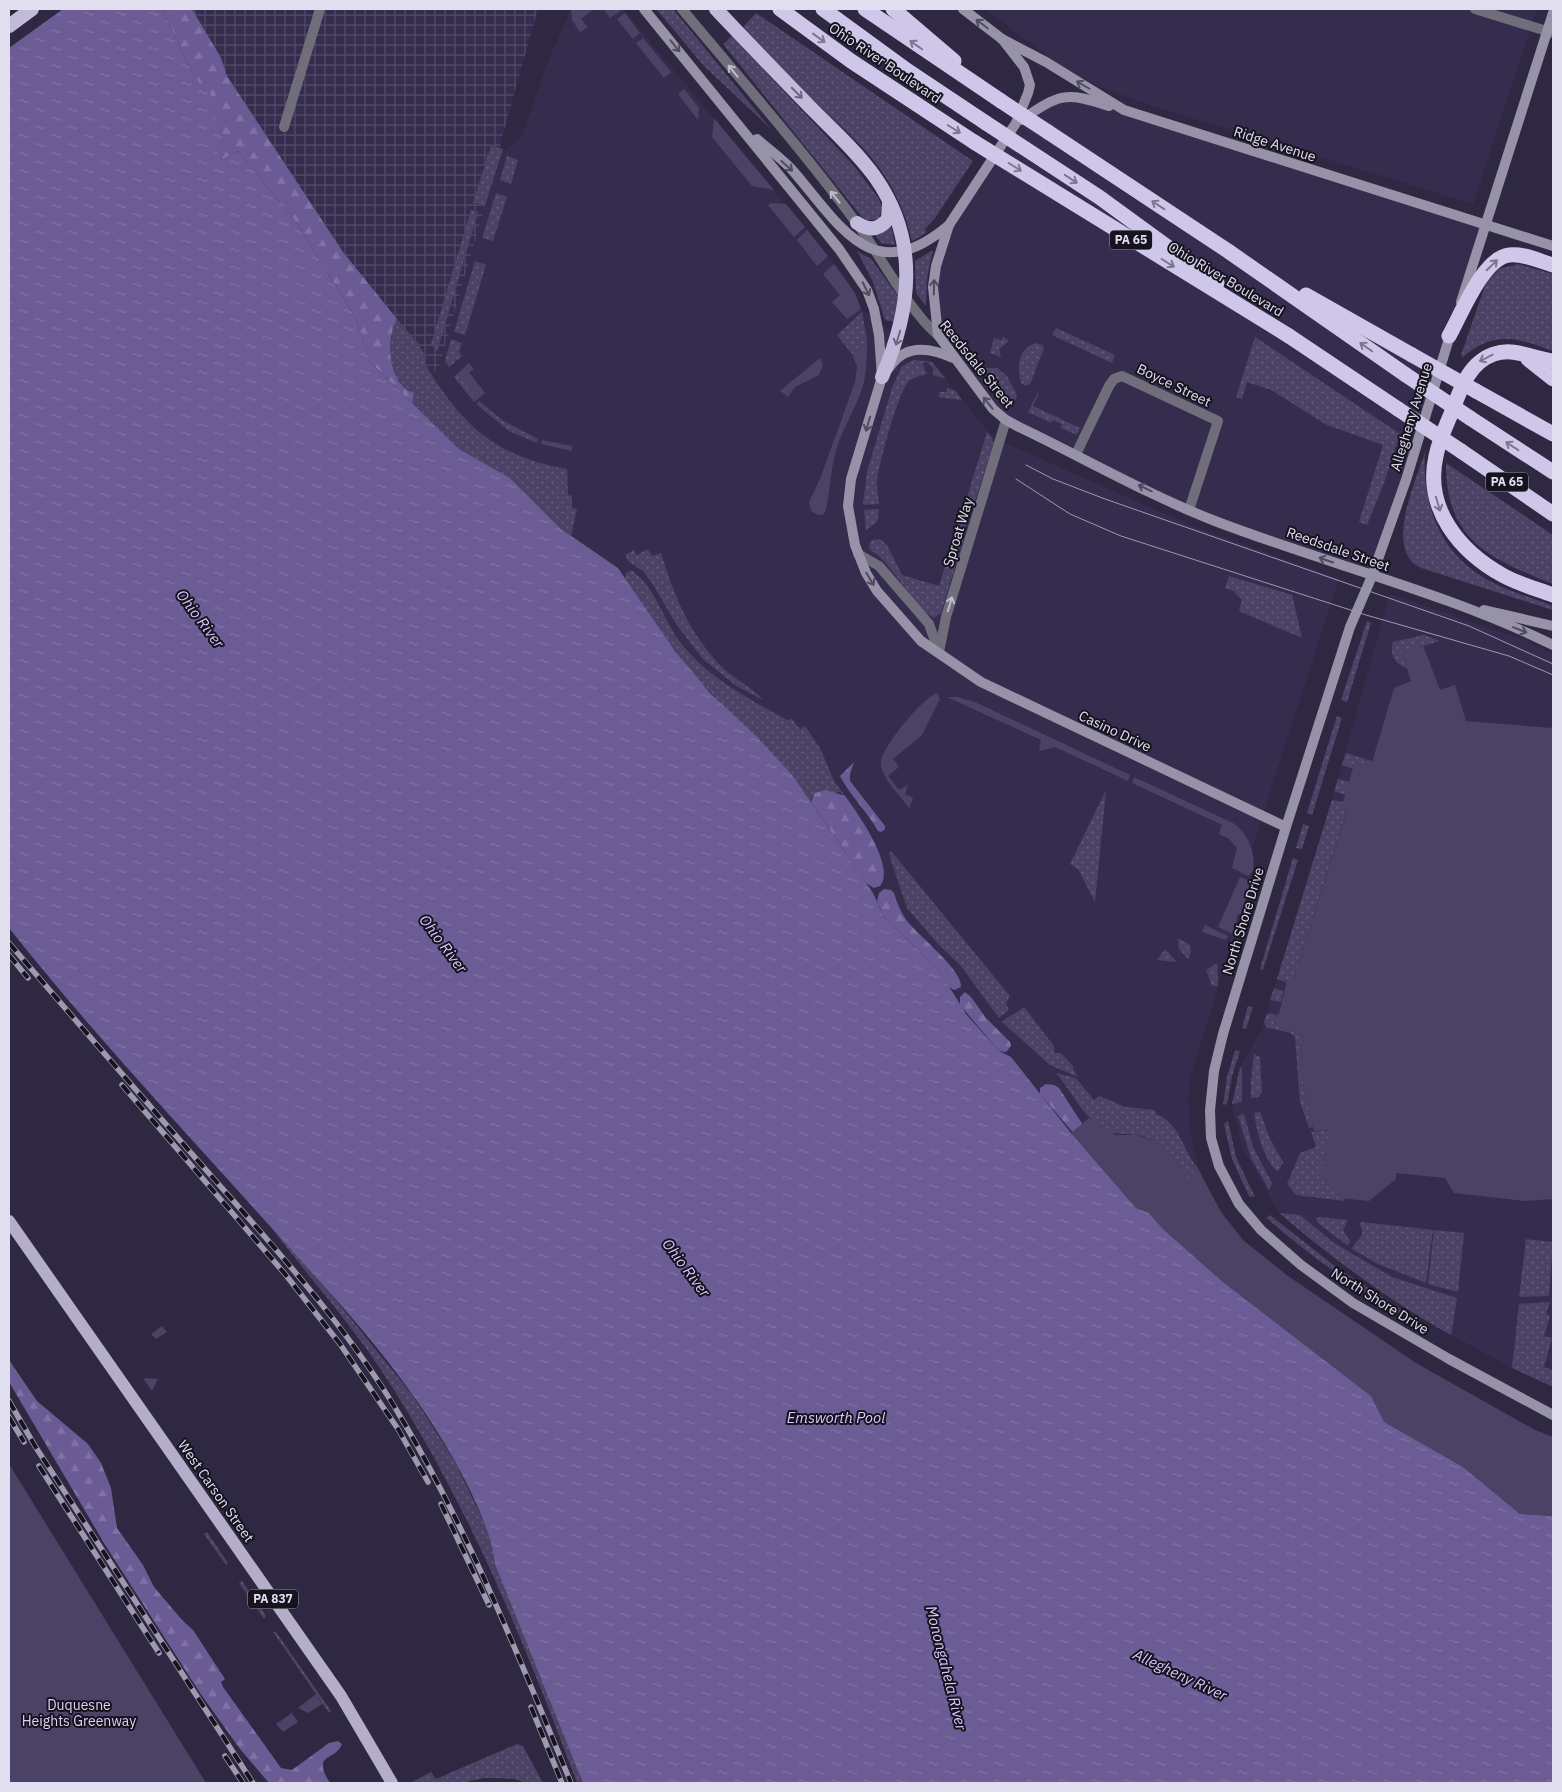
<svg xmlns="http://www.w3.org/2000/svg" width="1562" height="1792" viewBox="0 0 1562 1792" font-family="'IBM Plex Sans',sans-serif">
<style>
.built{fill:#362d4e}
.industrial{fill:url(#industrial-grid)}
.grass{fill:url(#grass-dots)}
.forest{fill:url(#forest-firs)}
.green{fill:#4c4266}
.water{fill:url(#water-ripples)}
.pier{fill:#2f2842}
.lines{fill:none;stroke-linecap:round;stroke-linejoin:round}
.minor{stroke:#716e7b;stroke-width:10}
.tertiary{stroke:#716e7b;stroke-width:10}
.secondary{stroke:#9792a8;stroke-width:10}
.primary{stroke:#b4aeca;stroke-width:12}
.trunk{stroke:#c2bada;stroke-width:14}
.motorway{stroke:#cfc7e9;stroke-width:15}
.tram{stroke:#9e99ae;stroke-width:1}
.rail-casing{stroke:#9e99ae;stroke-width:5.5}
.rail{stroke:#16131f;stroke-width:4;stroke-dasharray:11;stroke-linecap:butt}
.motorway-bridge{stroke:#cfc7e9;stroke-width:15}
.oneway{stroke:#504c5d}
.oneway2{stroke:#7c768e}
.oneway3{stroke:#bfbccc}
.oneway4{stroke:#6c667c}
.labels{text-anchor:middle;stroke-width:4;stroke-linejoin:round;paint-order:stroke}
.shield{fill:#16131f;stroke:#a4a1b1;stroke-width:1}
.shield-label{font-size:12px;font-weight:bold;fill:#e1deef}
.street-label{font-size:14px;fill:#e1deef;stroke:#16131f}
.park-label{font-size:14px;fill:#dbd3f6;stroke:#16131f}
.water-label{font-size:15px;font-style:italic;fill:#d7cafe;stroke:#16131f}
</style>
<defs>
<pattern id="industrial-grid" width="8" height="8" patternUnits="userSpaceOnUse" patternTransform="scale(1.25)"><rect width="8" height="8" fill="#362d4e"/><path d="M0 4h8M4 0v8" fill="none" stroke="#534b68"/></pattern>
<pattern id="grass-dots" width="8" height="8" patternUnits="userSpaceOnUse" patternTransform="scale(1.25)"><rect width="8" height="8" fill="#4c4266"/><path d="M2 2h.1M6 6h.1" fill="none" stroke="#665d7c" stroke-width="1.8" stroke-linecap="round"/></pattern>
<pattern id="forest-firs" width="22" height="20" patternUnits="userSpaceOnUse" patternTransform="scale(1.25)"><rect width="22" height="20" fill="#6b5b95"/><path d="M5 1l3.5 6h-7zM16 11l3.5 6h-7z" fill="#8072a4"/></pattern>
<pattern id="water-ripples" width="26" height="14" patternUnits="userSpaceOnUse" patternTransform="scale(1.25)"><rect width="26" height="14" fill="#6c5c95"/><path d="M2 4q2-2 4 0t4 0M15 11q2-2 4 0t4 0" fill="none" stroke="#8173a4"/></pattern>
</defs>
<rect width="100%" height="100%" fill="#2f2842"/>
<g class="built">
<path d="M571,9h52l220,265 12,19 6,16 71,53 60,75 200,89 147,53 -87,269 2,16 -5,23 -58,188 -3,22 2,33 8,37 23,45 9,11 13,17 45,36 128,87 119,67 18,7v79l-482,-383 -60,-76 -12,-6 -39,-46 -21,-35 -55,-53 -11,-24 -80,-117 -141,-158 -34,-50 -57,-39 -149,-126 27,-37 61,-212 22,-18 24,-70z"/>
<path d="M985,9h552l-64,195 -320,-98 -53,-19 -39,-21z"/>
<path d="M1079,97l407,128 -114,351 -157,-55 -209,-101 -70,-94 -3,-39 9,-41 74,-123 18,-11z"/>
<path d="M1390,594l134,46 29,14v733l-41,-19 -95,-52 -98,-70 -40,-33 -37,-66 -10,-43 8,-37 22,-38 74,-244z"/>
</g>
<path class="industrial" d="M162,9h376l-37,132 -1,13 -61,212 -27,37 -42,-41 -15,-45z"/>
<g class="grass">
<path d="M656,9h17l98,120 -67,-63z"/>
<path d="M756,13l217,148 -38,57 -10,11 1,4 -14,8c-16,-69 -53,-99 -103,-144 -23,-22 -44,-47 -66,-70z"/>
<path d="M732,36l123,131 24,32 3,8 -3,13h-13l-4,-3 -139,-173z"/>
<path d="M491,146l12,3 -18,56 -12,-2z"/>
<path d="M507,156l11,4 -7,24 -11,-4z"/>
<path d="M496,193l11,4 -14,44 -11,-3z"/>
<path d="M471,210l7,2 -41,140 -6,-8z"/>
<path d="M891,226l4,19 -14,-2 -6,-9z"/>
<path d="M933,250l-6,28 -1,28 -10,-13 -1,-32z"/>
<path d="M857,251l14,8 27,37 -2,26 -11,-2 -12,-38z"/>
<path d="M475,261l11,4 -21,70 -11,-3z"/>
<path d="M1518,264l35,10v77c-35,-13 -59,-21 -90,6l-2,-2 25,-72 13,-14z"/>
<path d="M862,312l5,28 -15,14 -15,-19z"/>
<path d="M397,319l21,24 8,15 -2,5c38,61 69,93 143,106l1,26 4,1v12l5,1 -6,27 -10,-7 -51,-51 -51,-29 -47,-46v-9c-5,-6 -15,-14 -18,-21 -6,-13 -4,-42 3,-54z"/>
<path d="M1056,328l59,27 -3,8 -60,-28z"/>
<path d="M1003,336l6,5 -10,8 2,8 -11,-4 4,-15 8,2z"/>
<path d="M1255,337l145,97 -16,49 -17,42 -8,-3 24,-77 -56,-20 -56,-35 -24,-8 -5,17 -6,-2z"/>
<path d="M451,339l11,4 -3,9 3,4 -13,11 -4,-6z"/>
<path d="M1035,343l7,2 2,3 -14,36 -4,2 -5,-3c-4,-17 -4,-32 14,-40z"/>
<path d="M914,360l18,2 14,17 -13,-4v-7l-6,-6 -5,1 5,11c-6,2 -13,3 -18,7 -11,11 -30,83 -32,100 0,8 1,16 2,23l-16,1 4,-33 25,-84 10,-22z"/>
<path d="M986,368h11l10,8 10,19 -3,9 -29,-34z"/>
<path d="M457,374l21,25 -4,3 -20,-25z"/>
<path d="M947,388l9,3 6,9 -23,-3v-5h8z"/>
<path d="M1038,393h1l-6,13 47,22 -3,7 -16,-7 1,-4 -9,-4 -2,3 -23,-11z"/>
<path d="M479,401l23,19 36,19 -1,4 -28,-12 -33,-27z"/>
<path d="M987,432l5,5 1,8 -19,59 -5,2 -4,-2z"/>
<path d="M1425,452c-3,50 13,98 58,125 21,13 47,20 70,29v4l-132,-42c-38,-17 -5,-87 4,-116z"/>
<path d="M1446,463l107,72v49c-64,-26 -107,-43 -107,-121z"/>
<path d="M879,509l-2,13 -11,8 -2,-20z"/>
<path d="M960,518l6,4v9l-25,82 -7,5c-27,-16 -37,-52 -64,-68l-1,-6 3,-4 8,-1 7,6 15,30 37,11z"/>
<path d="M648,549l4,7 9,-3c13,43 30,84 63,116 12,11 29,19 39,31l-28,-15 -33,-27 -26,-34 -24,-41 -9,-12 -14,-9 -4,-7 9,-5 3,5z"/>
<path d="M631,570c24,16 32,49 49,72 29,37 68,56 107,78l5,-1 8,10 5,-3 15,22 14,33 11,15 -5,-4 -29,6v4c-30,-44 -65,-72 -101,-110 -33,-34 -58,-75 -85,-114l1,-5z"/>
<path d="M1229,576l63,19 10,43 -63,-27 3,-11 -9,-9 -8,-3z"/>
<path d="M1367,621l4,2 -24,79 -6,-2z"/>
<path d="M1424,635l16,6 -38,11 5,16c-12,-3 -18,-15 -14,-26z"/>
<path d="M1337,716l5,2 -30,97 -5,-2z"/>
<path d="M1346,753l26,8 -1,6 -15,-5 -2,7 -12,-4z"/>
<path d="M1338,779l11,3 -4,13 -11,-4z"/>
<path d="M1106,790l-11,112 -17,-33 -8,-5z"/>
<path d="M1332,800l11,2 -1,4 6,1 -55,175 -6,-2 -1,2 -9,-3z"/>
<path d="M1303,824l6,2 -7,23 -6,-1z"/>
<path d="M891,851l119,145 -4,7 3,7 -10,8 -38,-52 -23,-22 -31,-36 -18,-54z"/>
<path d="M1293,858l5,2 -35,110 -3,-1z"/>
<path d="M1178,938l12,7 1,7 -3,7 -9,-10z"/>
<path d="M1165,949l12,13 -20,-2z"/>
<path d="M1217,963l1,23h-6l-6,-16z"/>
<path d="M1274,988l9,3 -2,11 -11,-2z"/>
<path d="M1248,1006l5,1 -7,22 -4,-1z"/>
<path d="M1024,1007l30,39v7h7l12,13v3l5,8 -28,-12 -48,-43c8,-7 15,-9 22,-15z"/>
<path d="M1270,1013l6,2 -2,7 7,6 22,7c-5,29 2,63 10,92l-4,1 -9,-26 -5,-65 -5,-4 -24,-6 -2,-5 2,-7z"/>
<path d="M1235,1050l5,1 -8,25 -5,28 -4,1 4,-28z"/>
<path d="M1254,1054l6,3 2,35 -3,5 -8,1v-15z"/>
<path d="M1240,1067l2,1v34l-10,2z"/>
<path d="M1056,1073l20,5 18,22 6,-4 25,11 30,3 1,4c25,10 25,34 41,53l-9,12c-13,-19 -26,-40 -51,-44 -16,-2 -23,1 -37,-9 -19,-12 -29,-36 -44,-53z"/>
<path d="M1260,1112l10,27 13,23 -5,10c-15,-13 -21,-40 -24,-59z"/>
<path d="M1244,1114l9,33 19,36 -3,7 -18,-32 -13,-42z"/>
<path d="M1228,1121l8,36 19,40 -6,-1 -17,-37 -8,-35z"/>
<path d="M1332,1130l13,71 -49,-6 -9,-11 13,-31 16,-6 -5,-15z"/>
<path d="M1279,1213l21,2 34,28 58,34 65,21 -6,37c-61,-34 -118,-76 -172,-122z"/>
<path d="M1270,1215l66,52 75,49 2,6c-51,-31 -102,-64 -146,-104z"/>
<path d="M1319,1217l29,3 -5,10 7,11 -2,5 -30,-23 -2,-4z"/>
<path d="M1361,1222l72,8 -7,53 -48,-19 -26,-15c4,-10 16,-13 7,-25z"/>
<path d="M272,1229l44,46 97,121 41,64 37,76 92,247h-6c-53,-142 -110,-282 -194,-410 -33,-50 -74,-96 -111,-144z"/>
<path d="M1434,1230l30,3 -6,59 -30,-8z"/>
<path d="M1526,1239l27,3 -4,54 -30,1z"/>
<path d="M1550,1302l-4,12 4,2 -6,20 8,2 -8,29 9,3v17l-41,-19 7,-64z"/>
<path d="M207,1532l21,31 -2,2 -22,-31z"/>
<path d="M242,1581l24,35 -2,3 -25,-36z"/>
<path d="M273,1632h3l55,79 -2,2z"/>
<path d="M517,1744l6,2 20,37h-16l-13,-4 -18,-1h-12l-23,5 -49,-1 19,-10 5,7z"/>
</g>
<g class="forest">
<path d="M162,9h30l29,49 6,18 116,176 54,67c-12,20 -9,66 17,74l-2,10 -42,-41 -15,-45 -62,-99 -55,-67 -16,9 -9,-13 10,-6 -17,-59 -6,3 -10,-17z"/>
<path d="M854,762l-4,12v7l35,45v3l-4,3 -3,-1c-11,-20 -27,-34 -38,-55z"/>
<path d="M826,790l19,6c12,16 51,71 35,90l-6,2 -8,-5 -55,-81 4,-9z"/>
<path d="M884,889l7,1 3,3c3,10 7,20 13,28 12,15 56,50 54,66l-7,3 -6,-4 -9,-16 -55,-53 -7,-16 2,-8z"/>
<path d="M965,992l6,5 15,21 24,24 1,4 -5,6 -7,-1 -39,-46v-8z"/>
<path d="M1046,1084l8,1 5,3 31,48 -7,8 -43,-50v-6z"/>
<path d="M9,1360l28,41 51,43 13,19 10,25 6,40 26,37 11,22 29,34 10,9 32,49 -4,3 2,5 58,81 11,2 37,-27 9,-2 4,3c-7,18 -31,8 -12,39h-61l-29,-34 -40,-56 -93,-145 -98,-166z"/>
</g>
<g class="green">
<path d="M571,9h23l-13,10 7,8 -8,5 -8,-12z"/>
<path d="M603,9h20l-13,9z"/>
<path d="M625,13l15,20 -7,6 -16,-20z"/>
<path d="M643,38l28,34 -7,6 -28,-35z"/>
<path d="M684,89l15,19 -1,12 -20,-26z"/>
<path d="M714,118l60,72 -22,-4 -40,-49z"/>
<path d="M772,203l14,1 19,23 -11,10 -26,-32z"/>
<path d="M807,230l21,26 -11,10 -20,-26z"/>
<path d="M834,264l21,29 6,16 -14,10 -15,-17 8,-7 -17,-21z"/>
<path d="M867,340c0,15 0,31 -4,46 -7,23 -22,44 -28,68 -4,13 -6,52 -11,60l-6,1 -7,-4 -2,-9 11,-23 35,-97 2,-15 -5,-13z"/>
<path d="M820,358l3,7 -4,10 -24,12 -7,10 -8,-6z"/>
<path d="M469,363l5,7 -5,2 16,21 -7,6 -21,-25z"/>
<path d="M542,440l30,6v5l-31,-7z"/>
<path d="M1423,645l17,45 15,-5 11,36 87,7v471l-28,2 -71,-8 -9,-15 -49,-5v6l-27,22 -29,-3 -19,-23 4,-30 5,-3 -2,-9 3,-3 -17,1c-9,-31 -16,-65 -11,-96l-22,-7 -7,-6 2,-7 3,-1 8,-34 6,2 55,-174 -6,-2 13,-45 16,5 23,-78 17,-7 -9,-29z"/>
<path d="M937,693l3,6 -18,36 -29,24 6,8 -11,9 11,14 9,-5 -3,9 8,4 -4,10c-8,-12 -26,-28 -28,-43 -3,-14 42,-68 56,-72z"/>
<path d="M947,697h11l19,6 153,72 -2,6 -73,-34 -16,4 2,-11z"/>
<path d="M1134,777l101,47c14,12 21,29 18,47l-5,5 -16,-8 5,-20 -8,-9 -10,-5 3,-9 -90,-42z"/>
<path d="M1240,877l7,3 2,7 -8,28 -3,-1 -5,20 -15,-7z"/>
<path d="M1205,925l23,11 -2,4 -24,-8z"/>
<path d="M1089,1118l27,17h20l19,6 15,12 18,26 9,-12 24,45 22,28 45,36 128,87 119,67 18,7v79l-33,-2 -57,-47 -80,-45 -12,-26 -148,-114 -60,-53 -14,-16 -13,-5 -65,-75z"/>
<path d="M162,1326l5,6 -11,7 -5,-5z"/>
<path d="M143,1378l15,1 -6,12z"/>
<path d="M9,1464l197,319h-197z"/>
<path d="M316,1694l6,10 -14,9 -10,-5z"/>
<path d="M292,1713l6,9 -15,10 -7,-8z"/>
</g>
<path class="water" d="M9,9h153l28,59 10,16 7,-2 16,59 -9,6 8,13 16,-9 55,67 62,99 15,45 89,87 51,29 51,51 57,39 57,83 35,42 44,41 39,42 80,117 11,24 55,53 27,44 33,37 12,6 60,76 65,75 13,5 14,16 60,53 148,114 13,26 79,45 57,47 33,2v267h-970l-88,-219c-3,-28 -14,-50 -26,-76 -55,-112 -146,-202 -228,-294 -79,-87 -159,-174 -232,-266z"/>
<path class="pier" d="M9,9h54l-54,39z"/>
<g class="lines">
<g class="minor">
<path d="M682,9c59,71 121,141 176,216 22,30 53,89 80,110"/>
<path d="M1475,9l78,24"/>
<path d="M284,127l36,-118"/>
<path d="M1076,454l33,-68 5,-7 8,-3 96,45 -29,89"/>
<path d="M858,554l21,12 50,58 10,28"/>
</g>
<path class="tertiary" d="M939,652l7,-35 60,-197"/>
<g class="secondary">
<path d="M644,9l195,240 28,41 7,19 5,26 3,42 -31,102 -3,27 7,39 11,28 11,18 44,50 60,41 305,145"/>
<path d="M963,9l39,30 44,23 78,48 429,136"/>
<path d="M1002,39l22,28 6,18 -2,8 -12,30 -67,102 -13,41 -3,21 5,48 55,74 13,11 13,7c65,31 129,68 196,94 112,43 230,71 338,124"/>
<path d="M1021,120c39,-26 43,-29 88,-14"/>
<path d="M757,139c12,11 27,21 37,33 48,56 79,117 155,53"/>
<path d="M1461,302l92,-289"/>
<path d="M1451,332l-45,148 -34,96 -22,51 -64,200 -63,207 -9,37 -4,39 1,28 8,28 20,38 22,26 40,35 52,38 96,56 104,56"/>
<path d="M889,368c16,-24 40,-21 64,-10"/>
<path d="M1484,610l69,16"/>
</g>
<path class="primary" d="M9,1221l332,475 51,87"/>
<g class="trunk">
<path d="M716,9c31,33 63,66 95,99 22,22 46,44 64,69 45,64 36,133 7,200"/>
<path d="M9,26l23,-17"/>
<path d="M857,223c12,8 22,7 31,-4l1,-15"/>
</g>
<g class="motorway">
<path d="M780,9l71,52 123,81"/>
<path d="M823,9l85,62 78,52"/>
<path d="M865,9l136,92"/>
<path d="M893,9l61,52"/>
<path d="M1048,132l180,119 178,124"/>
<path d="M1306,295l106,60"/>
<path d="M1289,336l109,73"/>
<path d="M1449,336c12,-21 34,-78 60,-81 14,-2 30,6 44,10"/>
<path d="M1528,359l25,20"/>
<path d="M1553,361c-20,-2 -38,-14 -59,-7 -24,8 -33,33 -41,55 -6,15 -14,31 -17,47 -12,53 24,96 68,120 15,8 33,13 49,19"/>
<path d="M1476,391l77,43"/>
<path d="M1470,418l83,54"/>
<path d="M1461,451l92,63"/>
</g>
<g class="tram">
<path d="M1026,465l27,14 52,20 364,127 84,38"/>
<path d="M1016,479l54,35 51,22 245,79 143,41 44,19"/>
</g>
<g class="rail-casing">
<g id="rail">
<path d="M9,943c68,79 136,158 205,236 67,76 138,154 189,242 68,115 117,239 168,362"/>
<path d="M9,955l19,23"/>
<path d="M122,1085l163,189 55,70 58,85 30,53"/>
<path d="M9,1401l26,45 218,337"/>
<path d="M9,1417l15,25"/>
<path d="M39,1466l120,187"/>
<path d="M441,1504l48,101"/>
<path d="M531,1707l31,76"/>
<path d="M225,1756l18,27"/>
</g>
</g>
<use href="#rail" class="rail"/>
<g class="motorway-bridge">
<path d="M1001,101l47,31"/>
<path d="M986,123l113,74 118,86"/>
<path d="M974,142l315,194"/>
<path d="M1412,355l64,36"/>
<path d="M1406,375l64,43"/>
<path d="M1398,409l63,42"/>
</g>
</g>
<defs><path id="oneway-shaft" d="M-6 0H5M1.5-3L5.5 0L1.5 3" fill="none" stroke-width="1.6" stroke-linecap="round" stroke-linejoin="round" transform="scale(1.25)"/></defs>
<g class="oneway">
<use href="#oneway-shaft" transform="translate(982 24) rotate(-143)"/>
<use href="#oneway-shaft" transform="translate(675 46) rotate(51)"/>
<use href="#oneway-shaft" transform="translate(1083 85) rotate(-150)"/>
<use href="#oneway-shaft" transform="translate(787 166) rotate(42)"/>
<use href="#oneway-shaft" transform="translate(934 287) rotate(-89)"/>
<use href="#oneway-shaft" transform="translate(866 289) rotate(64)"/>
<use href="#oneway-shaft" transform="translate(988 403) rotate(-129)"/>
<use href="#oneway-shaft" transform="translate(868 424) rotate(107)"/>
<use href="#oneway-shaft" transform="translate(1145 488) rotate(-154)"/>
<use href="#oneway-shaft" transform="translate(1326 560) rotate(-161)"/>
<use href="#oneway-shaft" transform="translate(870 579) rotate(59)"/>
<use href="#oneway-shaft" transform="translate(1520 630) rotate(22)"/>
</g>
<g class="oneway2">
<use href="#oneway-shaft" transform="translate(819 38) rotate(36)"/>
<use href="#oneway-shaft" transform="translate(916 45) rotate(-145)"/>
<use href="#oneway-shaft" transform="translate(954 129) rotate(32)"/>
<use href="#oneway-shaft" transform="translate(1015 167) rotate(32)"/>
<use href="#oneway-shaft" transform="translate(1071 179) rotate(33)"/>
<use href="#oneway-shaft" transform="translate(1158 205) rotate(-147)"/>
<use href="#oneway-shaft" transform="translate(1168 263) rotate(32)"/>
<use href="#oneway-shaft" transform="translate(1492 265) rotate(-44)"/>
<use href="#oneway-shaft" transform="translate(1366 347) rotate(-145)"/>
<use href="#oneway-shaft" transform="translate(1486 358) rotate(153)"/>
<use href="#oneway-shaft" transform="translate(1512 446) rotate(-147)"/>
<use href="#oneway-shaft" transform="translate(1438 504) rotate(73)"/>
</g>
<g class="oneway3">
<use href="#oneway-shaft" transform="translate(733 71) rotate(-129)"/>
<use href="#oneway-shaft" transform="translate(835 197) rotate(-129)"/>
<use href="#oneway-shaft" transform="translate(950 604) rotate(-73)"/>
</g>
<g class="oneway4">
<use href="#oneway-shaft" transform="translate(797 93) rotate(45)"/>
<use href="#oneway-shaft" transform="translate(898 338) rotate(107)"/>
</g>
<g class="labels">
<g class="shield">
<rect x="1110" y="230.5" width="42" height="19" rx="4"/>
<rect x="1486" y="472.5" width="42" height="19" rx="4"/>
<rect x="248" y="1589.5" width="50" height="19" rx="4"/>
</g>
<g class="shield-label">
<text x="1131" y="244">PA 65</text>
<text x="1507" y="486">PA 65</text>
<text x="273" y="1603">PA 837</text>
</g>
<g class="street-label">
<text transform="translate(885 63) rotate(34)" y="5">Ohio River Boulevard</text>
<text transform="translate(1275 144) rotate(18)" y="5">Ridge Avenue</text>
<text transform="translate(1226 279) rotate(31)" y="5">Ohio River Boulevard</text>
<text transform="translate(977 364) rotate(51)" y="5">Reedsdale Street</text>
<text transform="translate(1174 385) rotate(26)" y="5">Boyce Street</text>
<text transform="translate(1411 417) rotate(-73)" y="5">Allegheny Avenue</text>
<text transform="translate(958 532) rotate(-73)" y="5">Sproat Way</text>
<text transform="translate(1338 549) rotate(19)" y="5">Reedsdale Street</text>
<text transform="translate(1115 731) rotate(25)" y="5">Casino Drive</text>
<text transform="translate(1243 921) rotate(-73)" y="5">North Shore Drive</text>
<text transform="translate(1380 1301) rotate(32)" y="5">North Shore Drive</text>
<text transform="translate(216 1491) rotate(55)" y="5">West Carson Street</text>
</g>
<g class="park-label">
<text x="79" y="1710">Duquesne<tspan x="79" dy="16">Heights Greenway</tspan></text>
</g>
<g class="water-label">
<text transform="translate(200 619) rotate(53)" y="5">Ohio River</text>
<text transform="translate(443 944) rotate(53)" y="5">Ohio River</text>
<text transform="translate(686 1268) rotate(53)" y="5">Ohio River</text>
<text x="836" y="1423">Emsworth Pool</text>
<text transform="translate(946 1668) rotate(76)" y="5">Monongahela River</text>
<text transform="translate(1180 1675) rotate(25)" y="5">Allegheny River</text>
</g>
</g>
<rect width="1562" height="1792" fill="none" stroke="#e1deef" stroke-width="20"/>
</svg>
